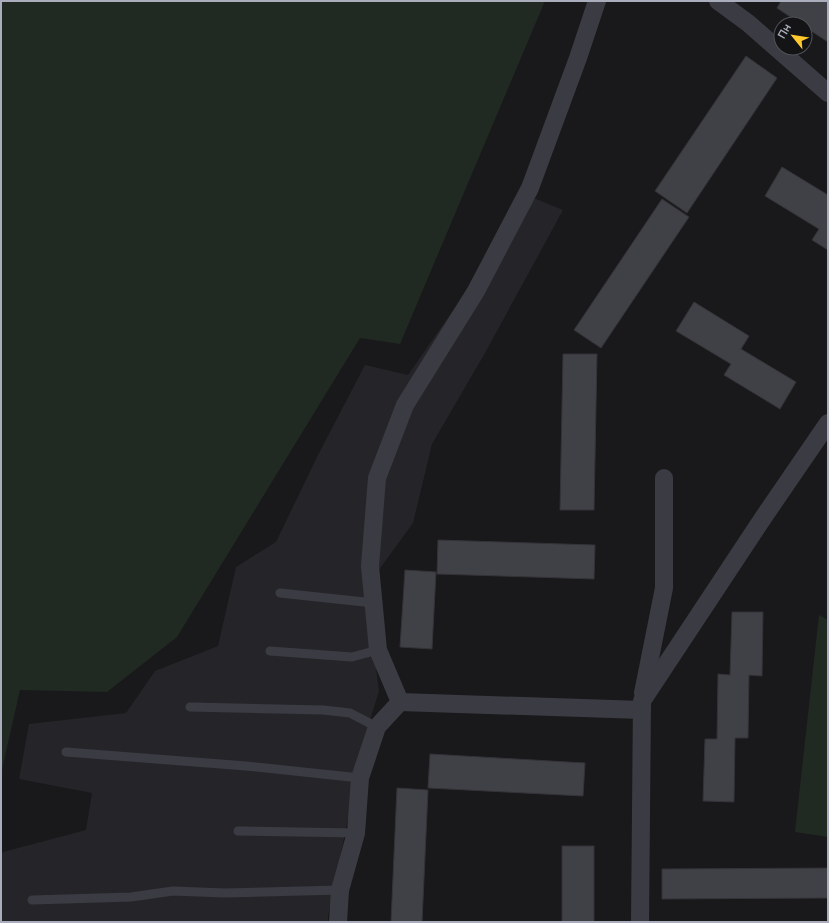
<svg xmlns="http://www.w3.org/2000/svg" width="829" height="923" viewBox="0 0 829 923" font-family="Manrope,sans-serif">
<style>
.built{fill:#252529}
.green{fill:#202a22}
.building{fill:#404146;stroke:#333338}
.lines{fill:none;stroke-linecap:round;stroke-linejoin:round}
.service{stroke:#3b3c43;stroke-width:9}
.minor{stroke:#3b3c43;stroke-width:18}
</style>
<rect width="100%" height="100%" fill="#19191b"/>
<path class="built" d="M519,192l44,18 -78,143 -53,91 -19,79 -32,44 -15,25 13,99 -20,65 -9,53 -22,107v6h-327v-67l2,-3 83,-22 6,-37 -73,-14 10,-55 97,-11 29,-42 63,-25 18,-79 40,-25 42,-87 47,-90 43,10 64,-92z"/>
<g class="green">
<path d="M1,1h544l-145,343 -40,-6 -183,299 -70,55 -87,-2 -19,84z"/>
<path d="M819,615l9,5v217l-33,-5z"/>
</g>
<g class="building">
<path d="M781,1h47v41l-23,-15v-3h-4l-24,-16z"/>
<path d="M746,56l31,22 -90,135 -32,-22z"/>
<path d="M782,167l46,28v55l-16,-10 7,-11 -54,-33z"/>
<path d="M662,199l27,18 -88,131 -27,-18z"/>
<path d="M694,302l55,34 -8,13 55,33 -16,27 -56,-34 7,-11 -55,-33z"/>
<path d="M563,354h34l-3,156h-34z"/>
<path d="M438,540l157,5 -1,34 -157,-5z"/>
<path d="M405,570l31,2 -4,77 -32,-2z"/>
<path d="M732,612h31l-1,64 -13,-1 -1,63h-13l-1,64 -31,-1 2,-62h12l1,-65 12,1z"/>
<path d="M430,754l155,9 -2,33 -155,-8z"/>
<path d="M397,788l31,2 -6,132h-31z"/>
<rect x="562" y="846" width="32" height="76"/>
<path d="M828,868v30l-166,1v-30z"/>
</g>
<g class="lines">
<g class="service">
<path d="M280,593l94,10"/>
<path d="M270,651l82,6 26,-7"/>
<path d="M190,707l133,3 27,3 27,14"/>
<path d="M66,752l180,14 114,12"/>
<path d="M238,831l118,2"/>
<path d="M32,900l99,-3 42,-6 52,2 115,-3"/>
</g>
<g class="minor">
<path d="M597,1l-19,57 -48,130 -54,103 -71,114 -28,73 -7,88 8,84 22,52 242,8"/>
<path d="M718,1l30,22 80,70"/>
<path d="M643,693l21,-105v-110"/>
<path d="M338,922l2,-32 16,-57 4,-55 17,-51 23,-25"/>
<path d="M640,922l2,-221 121,-183 65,-95"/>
</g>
</g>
<rect width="829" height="923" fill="none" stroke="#aaaebc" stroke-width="4"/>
<g transform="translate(793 36) rotate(300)"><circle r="19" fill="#141416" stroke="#505258"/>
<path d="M0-3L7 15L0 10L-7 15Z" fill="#ffc92d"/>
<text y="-6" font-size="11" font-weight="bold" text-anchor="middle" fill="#aaaebc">Пн</text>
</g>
</svg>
